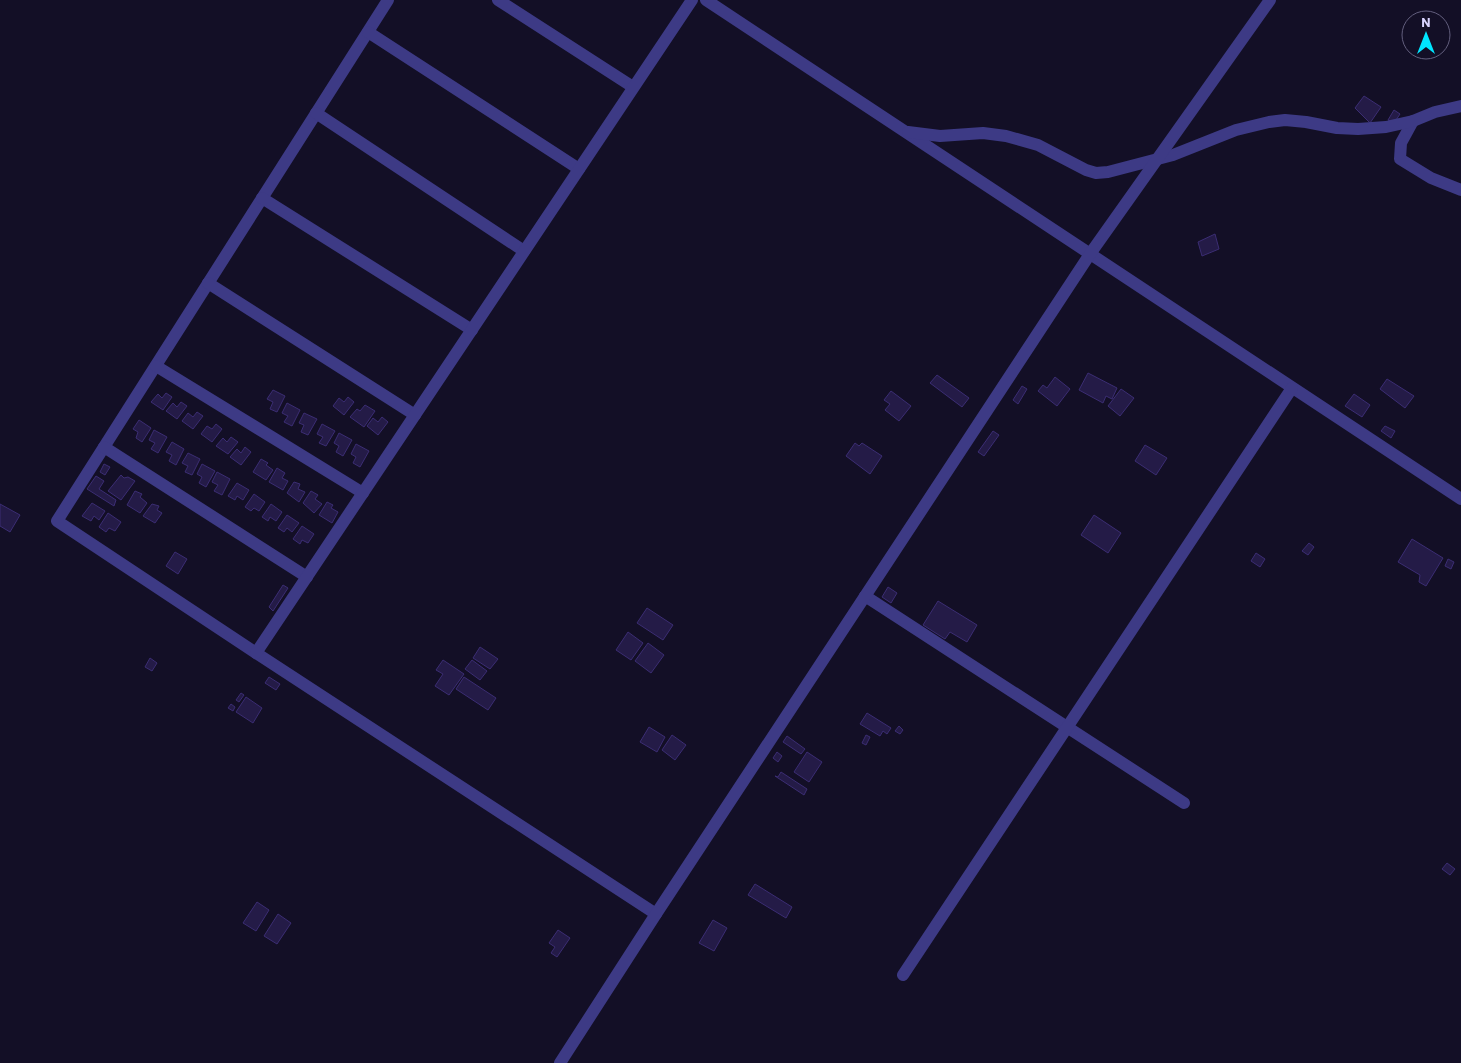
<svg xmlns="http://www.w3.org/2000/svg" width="1461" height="1063" viewBox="0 0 1461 1063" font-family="Barlow,sans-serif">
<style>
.building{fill:#241b47;stroke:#3b2d73}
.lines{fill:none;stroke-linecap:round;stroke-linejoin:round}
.street{stroke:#3d3a85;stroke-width:12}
</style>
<rect width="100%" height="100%" fill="#130f26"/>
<g class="building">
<path d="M1364,96l17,11 -11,16 -15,-15z"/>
<path d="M1394,110l6,4 -6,9 -6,-3z"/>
<path d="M1215,234l4,15 -17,7 -4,-14z"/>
<path d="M1088,373l29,15 -5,11 -6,-3 -3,7 -24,-13z"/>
<path d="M937,375l32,23 -7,9 -32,-24z"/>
<path d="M1055,377l15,12 -13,17 -19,-15 5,-6 4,3z"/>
<path d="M1387,379l27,17 -9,12 -25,-19z"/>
<path d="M1022,386l5,3 -9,15 -5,-4z"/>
<path d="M1121,389l13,9 -14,18 -12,-10z"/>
<path d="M273,390l12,6 -8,16 -7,-3 3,-7 -6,-3z"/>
<path d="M891,391l20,15 -12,15 -14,-11 5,-6 -6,-4z"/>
<path d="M166,393l6,4 -9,13 -12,-8 7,-8 4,4z"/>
<path d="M1354,394l16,11 -8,12 -17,-11z"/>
<path d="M348,397l6,5 -10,13 -11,-9 6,-8 5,4z"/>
<path d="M181,402l6,4 -10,13 -11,-8 7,-8 4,4z"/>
<path d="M287,403l13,7 -8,16 -8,-4 4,-6 -6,-3z"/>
<path d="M365,405l10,6 -11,16 -14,-10 7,-8 3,2z"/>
<path d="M197,412l6,4 -10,13 -11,-8 6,-8 5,4z"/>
<path d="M304,413l13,6 -9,16 -7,-3 3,-7 -5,-2z"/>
<path d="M382,417l6,5 -10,13 -11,-9 6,-8 5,4z"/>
<path d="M139,420l12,8 -9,14 -6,-4 2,-6 -5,-3z"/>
<path d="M216,424l6,5 -10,13 -11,-8 6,-8 5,3z"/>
<path d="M322,424l13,7 -9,15 -7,-3 4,-6 -6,-3z"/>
<path d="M1385,426l10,5 -4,7 -10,-7z"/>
<path d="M154,430l13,7 -9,16 -7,-4 4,-6 -6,-3z"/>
<path d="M993,431l6,4 -15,21 -6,-4z"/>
<path d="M339,433l13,7 -9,16 -7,-4 3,-6 -5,-3z"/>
<path d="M231,437l7,5 -10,12 -12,-8 7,-8 4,4z"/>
<path d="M172,442l12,7 -8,16 -7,-4 3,-6 -6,-3z"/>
<path d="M855,443l4,3 3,-3 20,13 -12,18 -24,-18z"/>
<path d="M356,444l13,7 -9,16 -7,-4 3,-6 -5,-3z"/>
<path d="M1145,445l22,13 -11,17 -21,-14z"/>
<path d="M245,447l6,5 -10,13 -11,-8 7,-8 4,4z"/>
<path d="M188,453l12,6 -8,16 -7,-3 3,-6 -6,-3z"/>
<path d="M261,459l7,4 -2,2 7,5 -7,10 -13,-8z"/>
<path d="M104,464l6,3 -5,8 -5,-3z"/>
<path d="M202,464l13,7 -9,16 -7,-4 3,-6 -5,-3z"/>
<path d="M277,468l8,5 -3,5 6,3 -5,9 -14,-8z"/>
<path d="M217,472l13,7 -8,16 -8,-4 4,-6 -6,-3z"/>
<path d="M121,475l3,3 4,-1 7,4 -14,19 -13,-9z"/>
<path d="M96,476l8,5 -5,8 17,11 -2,6 -27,-17z"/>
<path d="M294,482l6,2 -2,5 7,3 -6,10 -12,-9z"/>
<path d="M237,483l12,7 -6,10 -6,-4 -2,4 -7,-4z"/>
<path d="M135,491l7,3 -2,3 7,6 -7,10 -13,-8z"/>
<path d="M311,491l7,4 -3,4 7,5 -8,9 -11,-10z"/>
<path d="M254,494l11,8 -6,9 -5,-3 -3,3 -6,-4z"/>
<path d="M327,502l6,3 -2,3 7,4 -6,11 -13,-8z"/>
<path d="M92,503l13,8 -6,9 -5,-4 -3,5 -9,-5z"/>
<path d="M0,504l20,11 -10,17 -10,-6z"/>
<path d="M152,504l7,2 -2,4 5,3 -7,10 -12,-7z"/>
<path d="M271,504l11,8 -6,9 -6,-4 -2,4 -6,-4z"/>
<path d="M108,513l13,9 -6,9 -6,-3 -3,4 -7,-5z"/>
<path d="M287,515l12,8 -7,9 -5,-4 -3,4 -6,-4z"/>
<path d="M1094,515l27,18 -13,20 -27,-18z"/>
<path d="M302,526l12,8 -6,9 -6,-3 -2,4 -7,-5z"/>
<path d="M1412,539l31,19 -17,28 -7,-4 1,-7 -22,-13z"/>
<path d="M1309,543l5,4 -6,8 -6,-4z"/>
<path d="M175,552l12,7 -9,15 -12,-8z"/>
<path d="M1256,553l9,6 -5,8 -9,-6z"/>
<path d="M1448,559l6,3 -3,7 -6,-3z"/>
<path d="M283,585l5,3 -15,23 -4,-4z"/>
<path d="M888,587l9,6 -6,10 -9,-6z"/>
<path d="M938,601l39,24 -10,17 -17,-10 -5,7 -22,-14z"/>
<path d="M647,608l26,17 -10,15 -26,-17z"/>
<path d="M628,632l15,11 -12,17 -15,-10z"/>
<path d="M648,643l16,12 -13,18 -16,-12z"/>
<path d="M480,647l18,12 -8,10 -17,-11z"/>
<path d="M150,658l7,5 -5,8 -7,-4z"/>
<path d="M443,660l21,14 -15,21 -14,-9 8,-12 -7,-4z"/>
<path d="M472,660l15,11 -7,9 -15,-11z"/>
<path d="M269,677l11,7 -4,6 -11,-7z"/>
<path d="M464,677l32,21 -8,12 -32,-21z"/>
<path d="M241,693l3,2 -5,7 -3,-2z"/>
<path d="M246,697l16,11 -9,15 -17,-11z"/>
<path d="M231,704l4,3 -2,4 -5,-3z"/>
<path d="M867,713l24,15 -4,6 -4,-3 -3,5 -20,-12z"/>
<path d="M899,726l4,4 -3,4 -5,-3z"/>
<path d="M649,727l16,10 -8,15 -17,-10z"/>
<path d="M672,735l14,10 -11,15 -13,-10z"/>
<path d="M866,735l4,2 -4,8 -4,-2z"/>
<path d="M787,736l18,13 -4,5 -18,-12z"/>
<path d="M777,752l5,4 -4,6 -5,-4z"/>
<path d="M807,752l15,10 -13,20 -15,-10z"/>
<path d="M781,772l26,17 -3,6 -29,-19 3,1z"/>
<path d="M1447,863l8,6 -5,6 -8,-6z"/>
<path d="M755,884l37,23 -6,11 -38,-23z"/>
<path d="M257,902l12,8 -13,21 -13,-8z"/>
<path d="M278,914l13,9 -14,21 -13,-8z"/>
<path d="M713,920l14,8 -13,23 -15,-8z"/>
<path d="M558,930l12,8 -13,19 -6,-4 4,-6 -6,-4z"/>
</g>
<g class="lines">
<g class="street">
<path d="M388,0l-331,521 199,132 400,261"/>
<path d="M498,0l135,87"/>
<path d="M706,0l755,499"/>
<path d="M368,32l211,137"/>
<path d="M316,113l208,138"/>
<path d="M1413,121l-12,22 -1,16 31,19 30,12"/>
<path d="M908,132l32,4 43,-3 23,3 32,9 48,25 10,3 12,-1 65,-17 63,-25 33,-8 16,-2 21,2 31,6 21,1 28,-2 27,-6 22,-9 26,-6"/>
<path d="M262,198l210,132"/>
<path d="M208,283l207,132"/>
<path d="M156,366l207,127"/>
<path d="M104,447l203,130"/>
<path d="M865,596l319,207"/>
<path d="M256,653l436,-653"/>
<path d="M903,975l389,-587"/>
<path d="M560,1063l96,-149 434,-660 180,-254"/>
</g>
</g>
<g transform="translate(1426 35)"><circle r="24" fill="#130f26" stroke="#625e7d"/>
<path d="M0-4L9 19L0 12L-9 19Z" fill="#00e5ff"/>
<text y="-8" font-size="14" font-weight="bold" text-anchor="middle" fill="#d9d4ff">N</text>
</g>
</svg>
